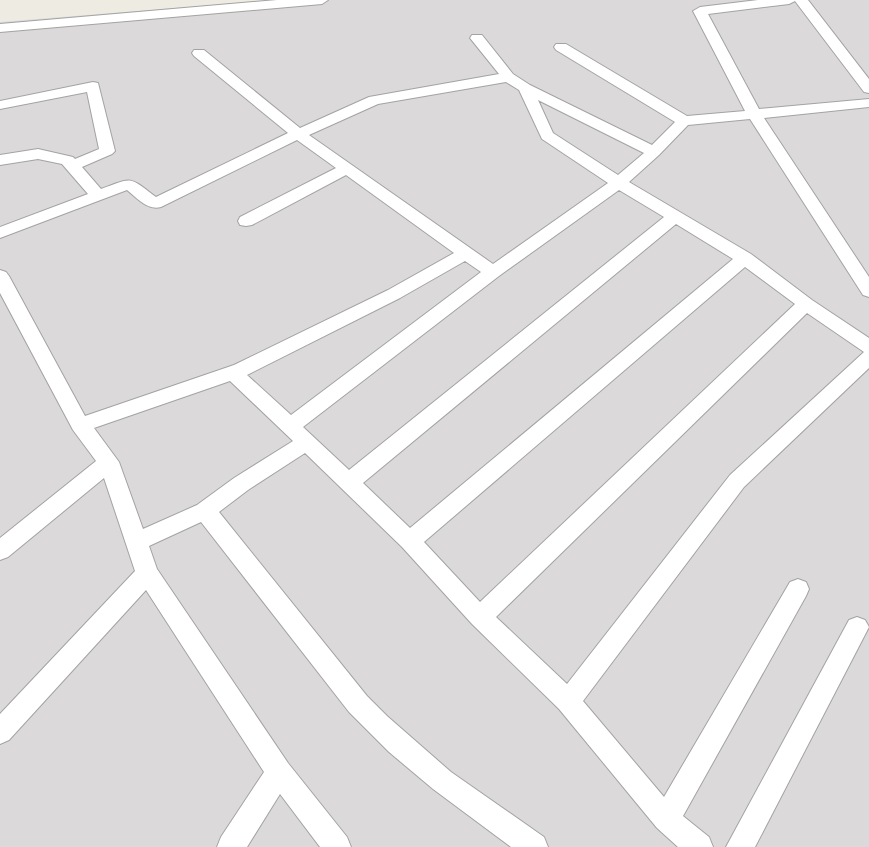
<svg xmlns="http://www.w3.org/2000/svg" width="869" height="847" viewBox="0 0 869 847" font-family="'Titillium Web',sans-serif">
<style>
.residential{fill:#dbd9d9}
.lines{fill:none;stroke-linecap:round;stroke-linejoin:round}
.street-casing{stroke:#a3a3a3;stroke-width:2}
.street{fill:#fff;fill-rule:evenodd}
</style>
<rect width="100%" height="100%" fill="#eeebe2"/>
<path class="residential" d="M276,0h593v847h-869v-825z"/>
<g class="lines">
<g class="street-casing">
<g id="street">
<path d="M277,0h51l-6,4 -322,28v-8z"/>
<path d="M758,0h50l61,79v14l-5,-1 -69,-91 -6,3 -81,10 51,95 110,-10v8l-105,11 105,159v20l-6,-2 -113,-176 -62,6 -29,30 -30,27 122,72 61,46 57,38v30l-125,119 -161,214 81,96 126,-215 8,-3 8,3 3,7 -3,7 -123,220 26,21 4,10h-35l-21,-19 -98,-119 -87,-85 -70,-77 -97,-94 -57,37 -29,22 148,184 20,20 64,56 93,65 4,10h-37l-78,-58 -44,-37 -40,-40 -148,-190 -52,24 8,23 131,194 59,74 4,10h-31l-40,-53 -33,53h-30l4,-10 43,-65 -118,-182 -137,150 -9,4v-30l135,-143 -31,-93 -96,79 -8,3v-22l96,-77 -23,-31 -73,-137v-23l6,2 3,4 76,140 149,-51 154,-75 66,-37 -108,-78 -94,50 -6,1 -6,-1 -2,-4 2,-4 96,-49 -39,-28 -136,67c-13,4 -24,-9 -34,-17l-127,48v-11l88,-33 -26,-30 -24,-5 -38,6v-10l38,-6 35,8 2,2 24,-10 -12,-57 -87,17v-8l93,-19 5,1 17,68 -3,3 -30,13 19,22c33,-12 27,-13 55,8l132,-64 -94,-77 -2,-3 2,-3h10l96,78 69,-31 130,-23 -29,-36 2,-3h10l31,39 17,11 122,60 23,-23 -119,-72 -2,-3 2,-3h10l121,72 58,-5 -52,-100 7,-4zM506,82l13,8 23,49 66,44 -115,81 -184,-129 69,-31zM538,100l106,53 -26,22 -65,-42zM619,190l45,27 -315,253 -46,-43 196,-151zM676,224l57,35 -323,269 -47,-45zM465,261l16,11 -190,143 -44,-40 153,-77zM745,267l50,37 -315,298 -56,-60zM807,313l57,39 -134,123 -163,209 -71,-67zM230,381l63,60 -59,37 -37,27 -54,24 -24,-67 -25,-34z"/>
<path d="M857,617l8,3 4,7 -114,220h-29l123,-227z"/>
</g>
</g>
<use href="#street" class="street"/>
</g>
</svg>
